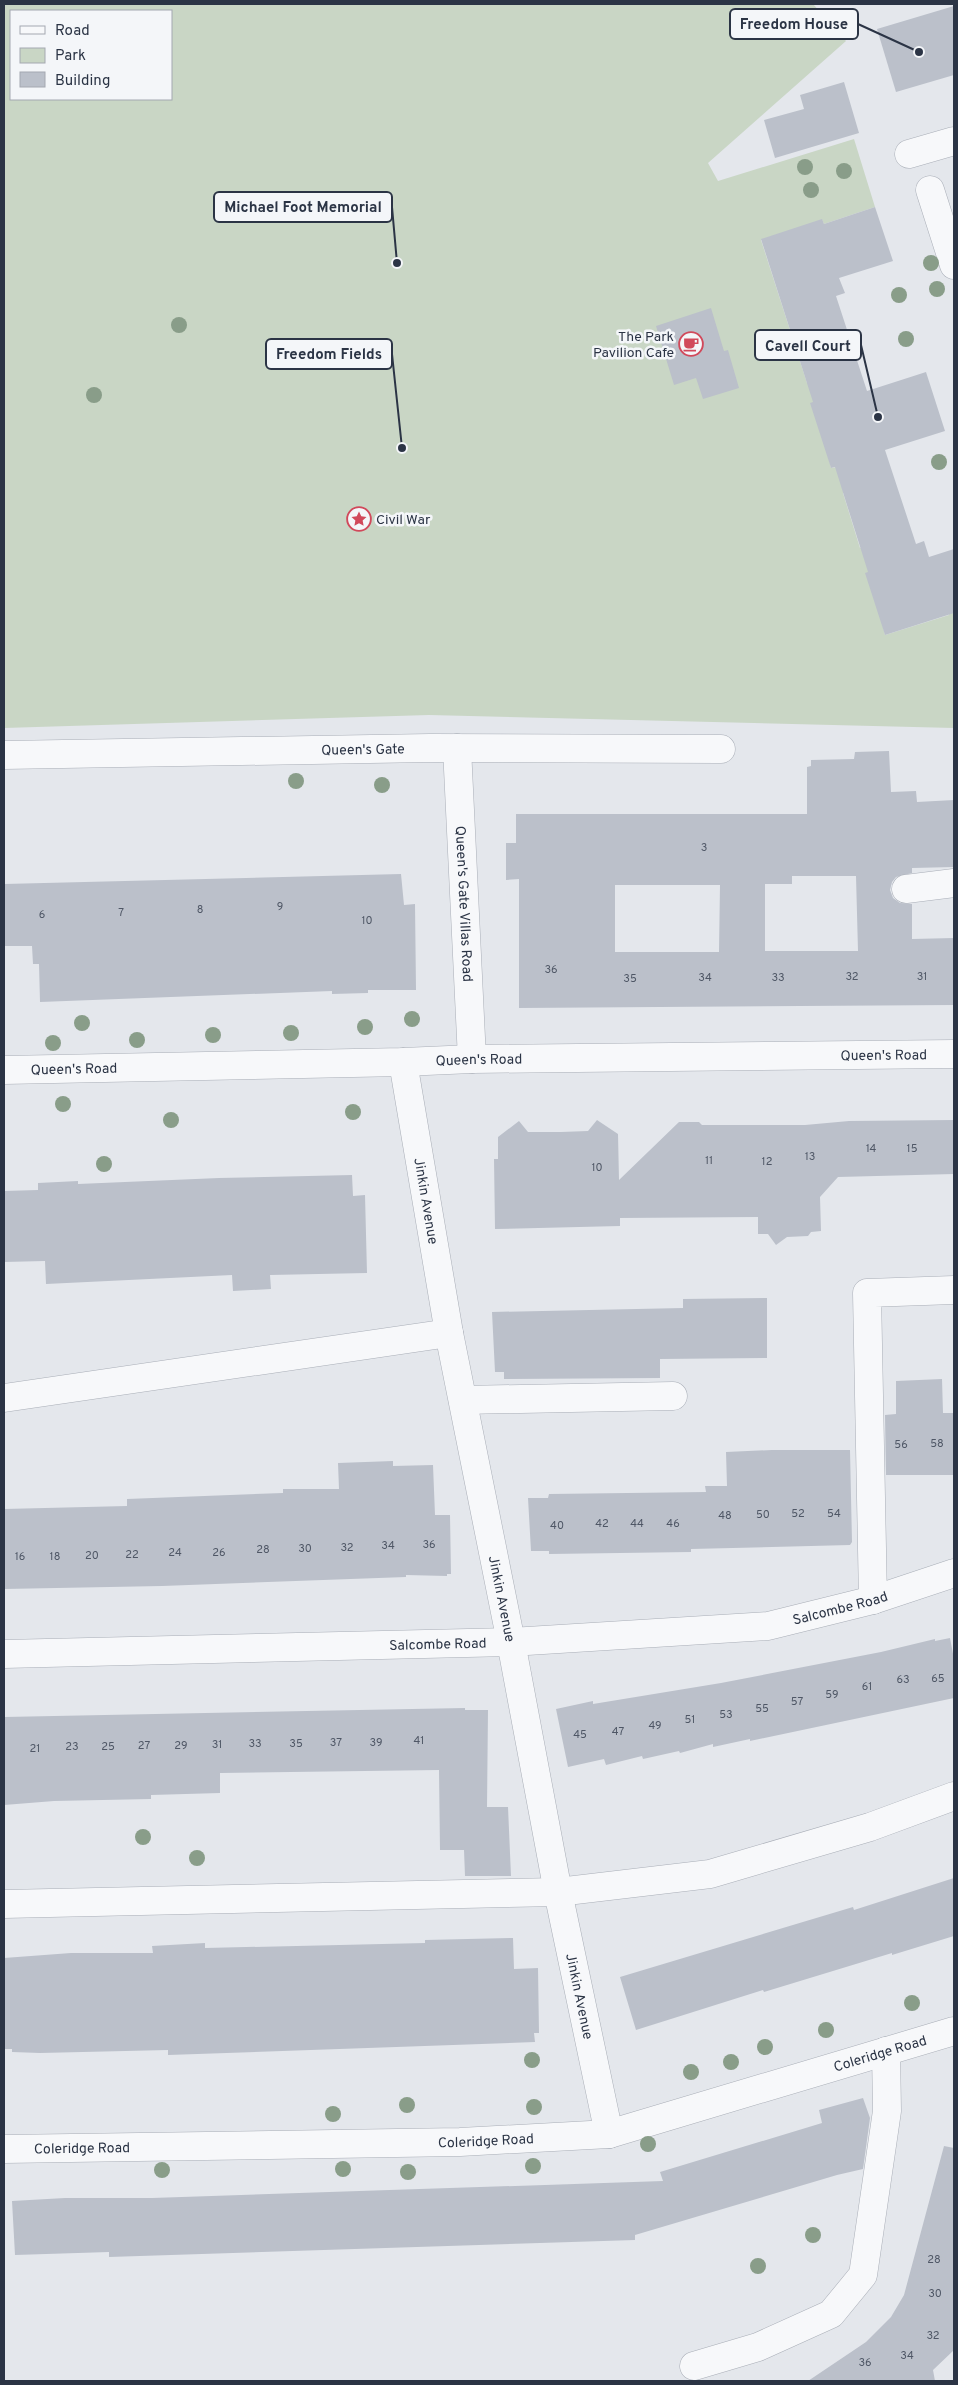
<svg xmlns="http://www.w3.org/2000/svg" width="958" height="2385" viewBox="0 0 958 2385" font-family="Overpass,sans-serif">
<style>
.green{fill:#c9d6c5;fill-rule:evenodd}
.building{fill:#bbc0ca;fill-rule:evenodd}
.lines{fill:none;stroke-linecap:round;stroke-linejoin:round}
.minor-casing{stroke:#a9aeb7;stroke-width:29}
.minor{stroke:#f7f8fa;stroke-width:28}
.tree{fill:#899d89}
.labels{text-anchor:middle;stroke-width:5;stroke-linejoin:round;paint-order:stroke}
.number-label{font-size:11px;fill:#4f5766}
.poi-label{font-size:14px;fill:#2b3445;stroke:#f4f6f9;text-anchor:end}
.street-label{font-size:14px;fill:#2b3445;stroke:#f4f6f9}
.leader{fill:none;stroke:#2b3445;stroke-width:2}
.callout-dot{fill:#2b3445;stroke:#f4f6f9;stroke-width:2}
.callout{fill:#f4f6f9;stroke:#2b3445;stroke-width:2}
.callout-label{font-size:15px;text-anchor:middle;font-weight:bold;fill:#2b3445}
</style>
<rect width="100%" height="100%" fill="#e4e7ec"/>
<path class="green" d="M4,4h809l33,37 -138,122 10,18 136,-42 21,68 -51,17 -2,-4 -61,20 46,143 5,-1 19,86 6,-1 9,25 -3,1 17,55 4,-1 21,88 64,-20 -1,-5 6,-2v120l-525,-13 -425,13zM11,11h160v88h-160z"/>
<g class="building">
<path d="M954,6v69l-58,17 -19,-63z"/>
<path d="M844,82l15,51 -84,25 -11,-38 40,-11 -4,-14z"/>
<path d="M875,207l18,54 -54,17 6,15 -9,3 31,95 59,-19 19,59 -60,19 31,94 8,-3 5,16 25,-8v64l-69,22 -20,-62 3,-1 -33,-105 -4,1 -21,-65 3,-1 -52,-163 61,-20 2,5z"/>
<path d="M711,308l13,43 4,-1 11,38 -36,11 -7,-21 -22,7 -18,-59z"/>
<path d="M889,751l2,41 25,-1 1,11 37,-2v67l-42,1v5l-16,4 -4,5 -2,8 3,8 7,5 12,1v35l42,-1v67l-435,3v-129l-13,1v-37h10v-29h291v-47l4,-1v-6l43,-1 1,-7zM792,876h64l2,75h-93v-67h27zM615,885h105l-1,67h-104z"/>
<path d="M401,874l3,31 11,-1 1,86h-48v3l-36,1v-3l-292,11 -1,-38h-6l-1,-18h-28v-62z"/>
<path d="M597,1120l21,14 1,46 60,-58h20l3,3h103l44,-4 105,-1v54l-116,3 -18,20 1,34 -10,1 -3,4 -21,1 -11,8 -8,-11h-10v-17l-138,1v8l-125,3 -1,-70h4v-22l21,-16 9,11h33l27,-1z"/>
<path d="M352,1175l1,21 12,-1 2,78 -97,2 1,14 -38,2 -1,-16 -186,9 -1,-23 -41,1v-71l34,-1v-7l40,-2v3l141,-6z"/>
<path d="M767,1298v60l-107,1v19l-156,1v-7h-9l-3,-60 191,-4v-9z"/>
<path d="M942,1379l1,34h11v62h-68l-1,-60 11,-1v-33z"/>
<path d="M772,1450h78l2,92 -2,3 -159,4v3l-142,2v-3h-18l-3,-53h20l1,-4 157,-2 -1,-6h22l-1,-34z"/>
<path d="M393,1461v5l40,-1 2,50h15l1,59h-4v2l-41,-1v2l-244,9 -158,3v-80l123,-3v-7l156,-6v-4h56l-1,-26z"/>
<path d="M950,1638l4,21v39l-204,43v-2l-37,8v-3l-33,9 -1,-2 -36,8 -1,-3 -36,9 -2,-6 -36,8 -12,-58 37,-8v3l128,-21 160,-31 54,-13v2z"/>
<path d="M465,1708v2h23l-1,97h21l3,69h-46l-1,-26h-24l-1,-80 -219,3v20l-69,2v4l-97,2 -50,4v-88z"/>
<path d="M954,1878v58l-62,19v-2l-128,39 -1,-2 -127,40 -16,-53 233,-70 1,3z"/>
<path d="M513,1938l1,31 24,-1 1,65h-5l1,9 -367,13v-5l-128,3 -28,-1v-3h-8v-91l67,-5h82l-1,-7 53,-3v5l220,-5v-3z"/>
<path d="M863,2098l7,20 -7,51 -26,6 -202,60v5l-526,17v-5l-94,3 -3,-54 53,-3h87l511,-17 -3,-9 162,-49 -3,-13z"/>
<path d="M944,2146l10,2v202l-21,20 2,11h-127l58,-39 25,-25 13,-22z"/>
</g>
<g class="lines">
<g class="minor-casing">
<g id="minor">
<path d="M909,154l45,-13"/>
<path d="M930,190l24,75"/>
<path id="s1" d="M457,748l15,311"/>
<path id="s2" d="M4,755l426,-7 291,1"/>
<path d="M906,889l48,-6"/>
<path id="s3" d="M403,1062l46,271 62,309 47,250 51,242"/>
<path id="s4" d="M4,1070l399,-8 69,-3 482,-5"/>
<path d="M4,1398l445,-65"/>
<path d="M463,1400l210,-4"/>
<path d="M873,1600l-6,-307 87,-3"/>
<path id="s5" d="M4,1654l507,-12 257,-16 105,-26 81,-27"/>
<path d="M4,1904l554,-12 152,-18 160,-47 84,-31"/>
<path id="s6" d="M4,2149l456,-7 149,-8 345,-103"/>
<path d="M694,2366l64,-19 73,-33 32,-39 24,-164 -1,-60"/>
</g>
</g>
<use href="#minor" class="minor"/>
</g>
<g class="tree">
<circle cx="805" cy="167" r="8"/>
<circle cx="844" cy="171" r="8"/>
<circle cx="811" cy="190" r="8"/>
<circle cx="931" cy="263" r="8"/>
<circle cx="937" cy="289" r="8"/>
<circle cx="899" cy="295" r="8"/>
<circle cx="179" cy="325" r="8"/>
<circle cx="906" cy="339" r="8"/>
<circle cx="94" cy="395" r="8"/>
<circle cx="939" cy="462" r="8"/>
<circle cx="296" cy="781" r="8"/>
<circle cx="382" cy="785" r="8"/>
<circle cx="412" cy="1019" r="8"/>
<circle cx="82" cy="1023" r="8"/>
<circle cx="365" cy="1027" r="8"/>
<circle cx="291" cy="1033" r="8"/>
<circle cx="213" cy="1035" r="8"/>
<circle cx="137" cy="1040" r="8"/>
<circle cx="53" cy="1043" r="8"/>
<circle cx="63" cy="1104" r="8"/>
<circle cx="353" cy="1112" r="8"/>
<circle cx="171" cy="1120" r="8"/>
<circle cx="104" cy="1164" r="8"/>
<circle cx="143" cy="1837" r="8"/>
<circle cx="197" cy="1858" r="8"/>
<circle cx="912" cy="2003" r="8"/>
<circle cx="826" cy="2030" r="8"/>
<circle cx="765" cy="2047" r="8"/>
<circle cx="532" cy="2060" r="8"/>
<circle cx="731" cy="2062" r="8"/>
<circle cx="691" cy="2072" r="8"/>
<circle cx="407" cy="2105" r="8"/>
<circle cx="534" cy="2107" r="8"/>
<circle cx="333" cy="2114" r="8"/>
<circle cx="648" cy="2144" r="8"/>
<circle cx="533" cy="2166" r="8"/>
<circle cx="343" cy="2169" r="8"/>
<circle cx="162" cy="2170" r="8"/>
<circle cx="408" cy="2172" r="8"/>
<circle cx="813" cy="2235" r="8"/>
<circle cx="758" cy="2266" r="8"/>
</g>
<defs>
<g id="cafe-ring" transform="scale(1.25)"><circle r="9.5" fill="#f4f6f9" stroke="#d1495b" stroke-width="1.5"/><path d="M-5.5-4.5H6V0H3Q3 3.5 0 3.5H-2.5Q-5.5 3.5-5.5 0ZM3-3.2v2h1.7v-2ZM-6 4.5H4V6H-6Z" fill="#d1495b"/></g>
<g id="sight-ring" transform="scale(1.25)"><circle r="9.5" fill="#f4f6f9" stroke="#d1495b" stroke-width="1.5"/><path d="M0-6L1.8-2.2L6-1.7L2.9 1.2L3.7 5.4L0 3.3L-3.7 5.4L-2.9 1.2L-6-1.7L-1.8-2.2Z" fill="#d1495b"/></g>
</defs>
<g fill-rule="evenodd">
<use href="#cafe-ring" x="691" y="344"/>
<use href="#sight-ring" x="359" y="519"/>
</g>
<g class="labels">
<g class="number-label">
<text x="704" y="851">3</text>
<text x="280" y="910">9</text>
<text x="200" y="913">8</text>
<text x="121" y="916">7</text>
<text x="42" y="918">6</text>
<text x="367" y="924">10</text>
<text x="551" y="973">36</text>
<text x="852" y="980">32</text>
<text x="922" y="980">31</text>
<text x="705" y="981">34</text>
<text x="778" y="981">33</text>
<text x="630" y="982">35</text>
<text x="871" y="1152">14</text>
<text x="912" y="1152">15</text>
<text x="810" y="1160">13</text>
<text x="709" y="1164">11</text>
<text x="767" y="1165">12</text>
<text x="597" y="1171">10</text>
<text x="937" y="1447">58</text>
<text x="901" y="1448">56</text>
<text x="798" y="1517">52</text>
<text x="834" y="1517">54</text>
<text x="763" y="1518">50</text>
<text x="725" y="1519">48</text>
<text x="602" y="1527">42</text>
<text x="637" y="1527">44</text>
<text x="673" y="1527">46</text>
<text x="557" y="1529">40</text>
<text x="429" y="1548">36</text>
<text x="388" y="1549">34</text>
<text x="347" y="1551">32</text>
<text x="305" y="1552">30</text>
<text x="263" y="1553">28</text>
<text x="175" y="1556">24</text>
<text x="219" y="1556">26</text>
<text x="132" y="1558">22</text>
<text x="92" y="1559">20</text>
<text x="20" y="1560">16</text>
<text x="55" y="1560">18</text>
<text x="938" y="1682">65</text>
<text x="903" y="1683">63</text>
<text x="867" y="1690">61</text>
<text x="832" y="1698">59</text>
<text x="797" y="1705">57</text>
<text x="762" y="1712">55</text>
<text x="726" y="1718">53</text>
<text x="690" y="1723">51</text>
<text x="655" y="1729">49</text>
<text x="618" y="1735">47</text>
<text x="580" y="1738">45</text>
<text x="419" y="1744">41</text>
<text x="336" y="1746">37</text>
<text x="376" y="1746">39</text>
<text x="255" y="1747">33</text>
<text x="296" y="1747">35</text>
<text x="217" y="1748">31</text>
<text x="144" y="1749">27</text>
<text x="181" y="1749">29</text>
<text x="72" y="1750">23</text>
<text x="108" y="1750">25</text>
<text x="35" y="1752">21</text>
<text x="934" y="2263">28</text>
<text x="935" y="2297">30</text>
<text x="933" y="2339">32</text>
<text x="907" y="2359">34</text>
<text x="865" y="2366">36</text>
</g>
<g class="poi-label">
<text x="674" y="341">The Park<tspan x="674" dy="16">Pavilion Cafe</tspan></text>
<text x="376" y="524" text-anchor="start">Civil War</text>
</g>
<g class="street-label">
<text dy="5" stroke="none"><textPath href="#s2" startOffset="359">Queen's Gate</textPath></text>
<text dy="5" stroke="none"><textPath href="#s1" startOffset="156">Queen's Gate Villas Road</textPath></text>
<text dy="5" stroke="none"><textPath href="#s4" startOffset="880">Queen's Road</textPath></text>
<text dy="5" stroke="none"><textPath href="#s4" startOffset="475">Queen's Road</textPath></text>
<text dy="5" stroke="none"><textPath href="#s4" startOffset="70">Queen's Road</textPath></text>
<text dy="5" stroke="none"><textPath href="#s3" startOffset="141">Jinkin Avenue</textPath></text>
<text dy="5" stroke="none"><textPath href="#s3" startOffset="546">Jinkin Avenue</textPath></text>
<text dy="5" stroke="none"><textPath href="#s5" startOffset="839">Salcombe Road</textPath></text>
<text dy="5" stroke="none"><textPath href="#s5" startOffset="434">Salcombe Road</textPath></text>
<text dy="5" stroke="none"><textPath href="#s3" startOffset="951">Jinkin Avenue</textPath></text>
<text dy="5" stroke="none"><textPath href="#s6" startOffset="888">Coleridge Road</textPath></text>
<text dy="5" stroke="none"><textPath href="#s6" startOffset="482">Coleridge Road</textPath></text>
<text dy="5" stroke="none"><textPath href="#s6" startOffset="78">Coleridge Road</textPath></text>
</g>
</g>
<path class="leader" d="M919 52L858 24M397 263L392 207M878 417L861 345M402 448L392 354"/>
<g class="callout-dot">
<circle cx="919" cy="52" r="5"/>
<circle cx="397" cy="263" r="5"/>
<circle cx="878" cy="417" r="5"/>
<circle cx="402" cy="448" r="5"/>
</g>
<g class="callout">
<rect x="730" y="9" width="128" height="30" rx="5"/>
<rect x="214" y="192" width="178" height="30" rx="5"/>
<rect x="755" y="330" width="106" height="30" rx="5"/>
<rect x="266" y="339" width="126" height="30" rx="5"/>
</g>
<g class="callout-label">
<text x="794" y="29">Freedom House</text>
<text x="303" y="212">Michael Foot Memorial</text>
<text x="808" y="351">Cavell Court</text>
<text x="329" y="359">Freedom Fields</text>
</g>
<rect width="958" height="2385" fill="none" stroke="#2b3445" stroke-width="10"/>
<rect x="10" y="10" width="162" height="90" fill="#f4f6f9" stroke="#a4a8b1"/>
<rect x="20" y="26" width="25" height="8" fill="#f7f8fa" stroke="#a4a8b1"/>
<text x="55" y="35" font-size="15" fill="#2b3445">Road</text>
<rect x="20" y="48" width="25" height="15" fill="#c9d6c5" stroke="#a4a8b1"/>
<text x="55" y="60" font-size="15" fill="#2b3445">Park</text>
<rect x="20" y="72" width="25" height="15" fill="#bbc0ca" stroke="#a4a8b1"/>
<text x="55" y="85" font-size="15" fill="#2b3445">Building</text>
</svg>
